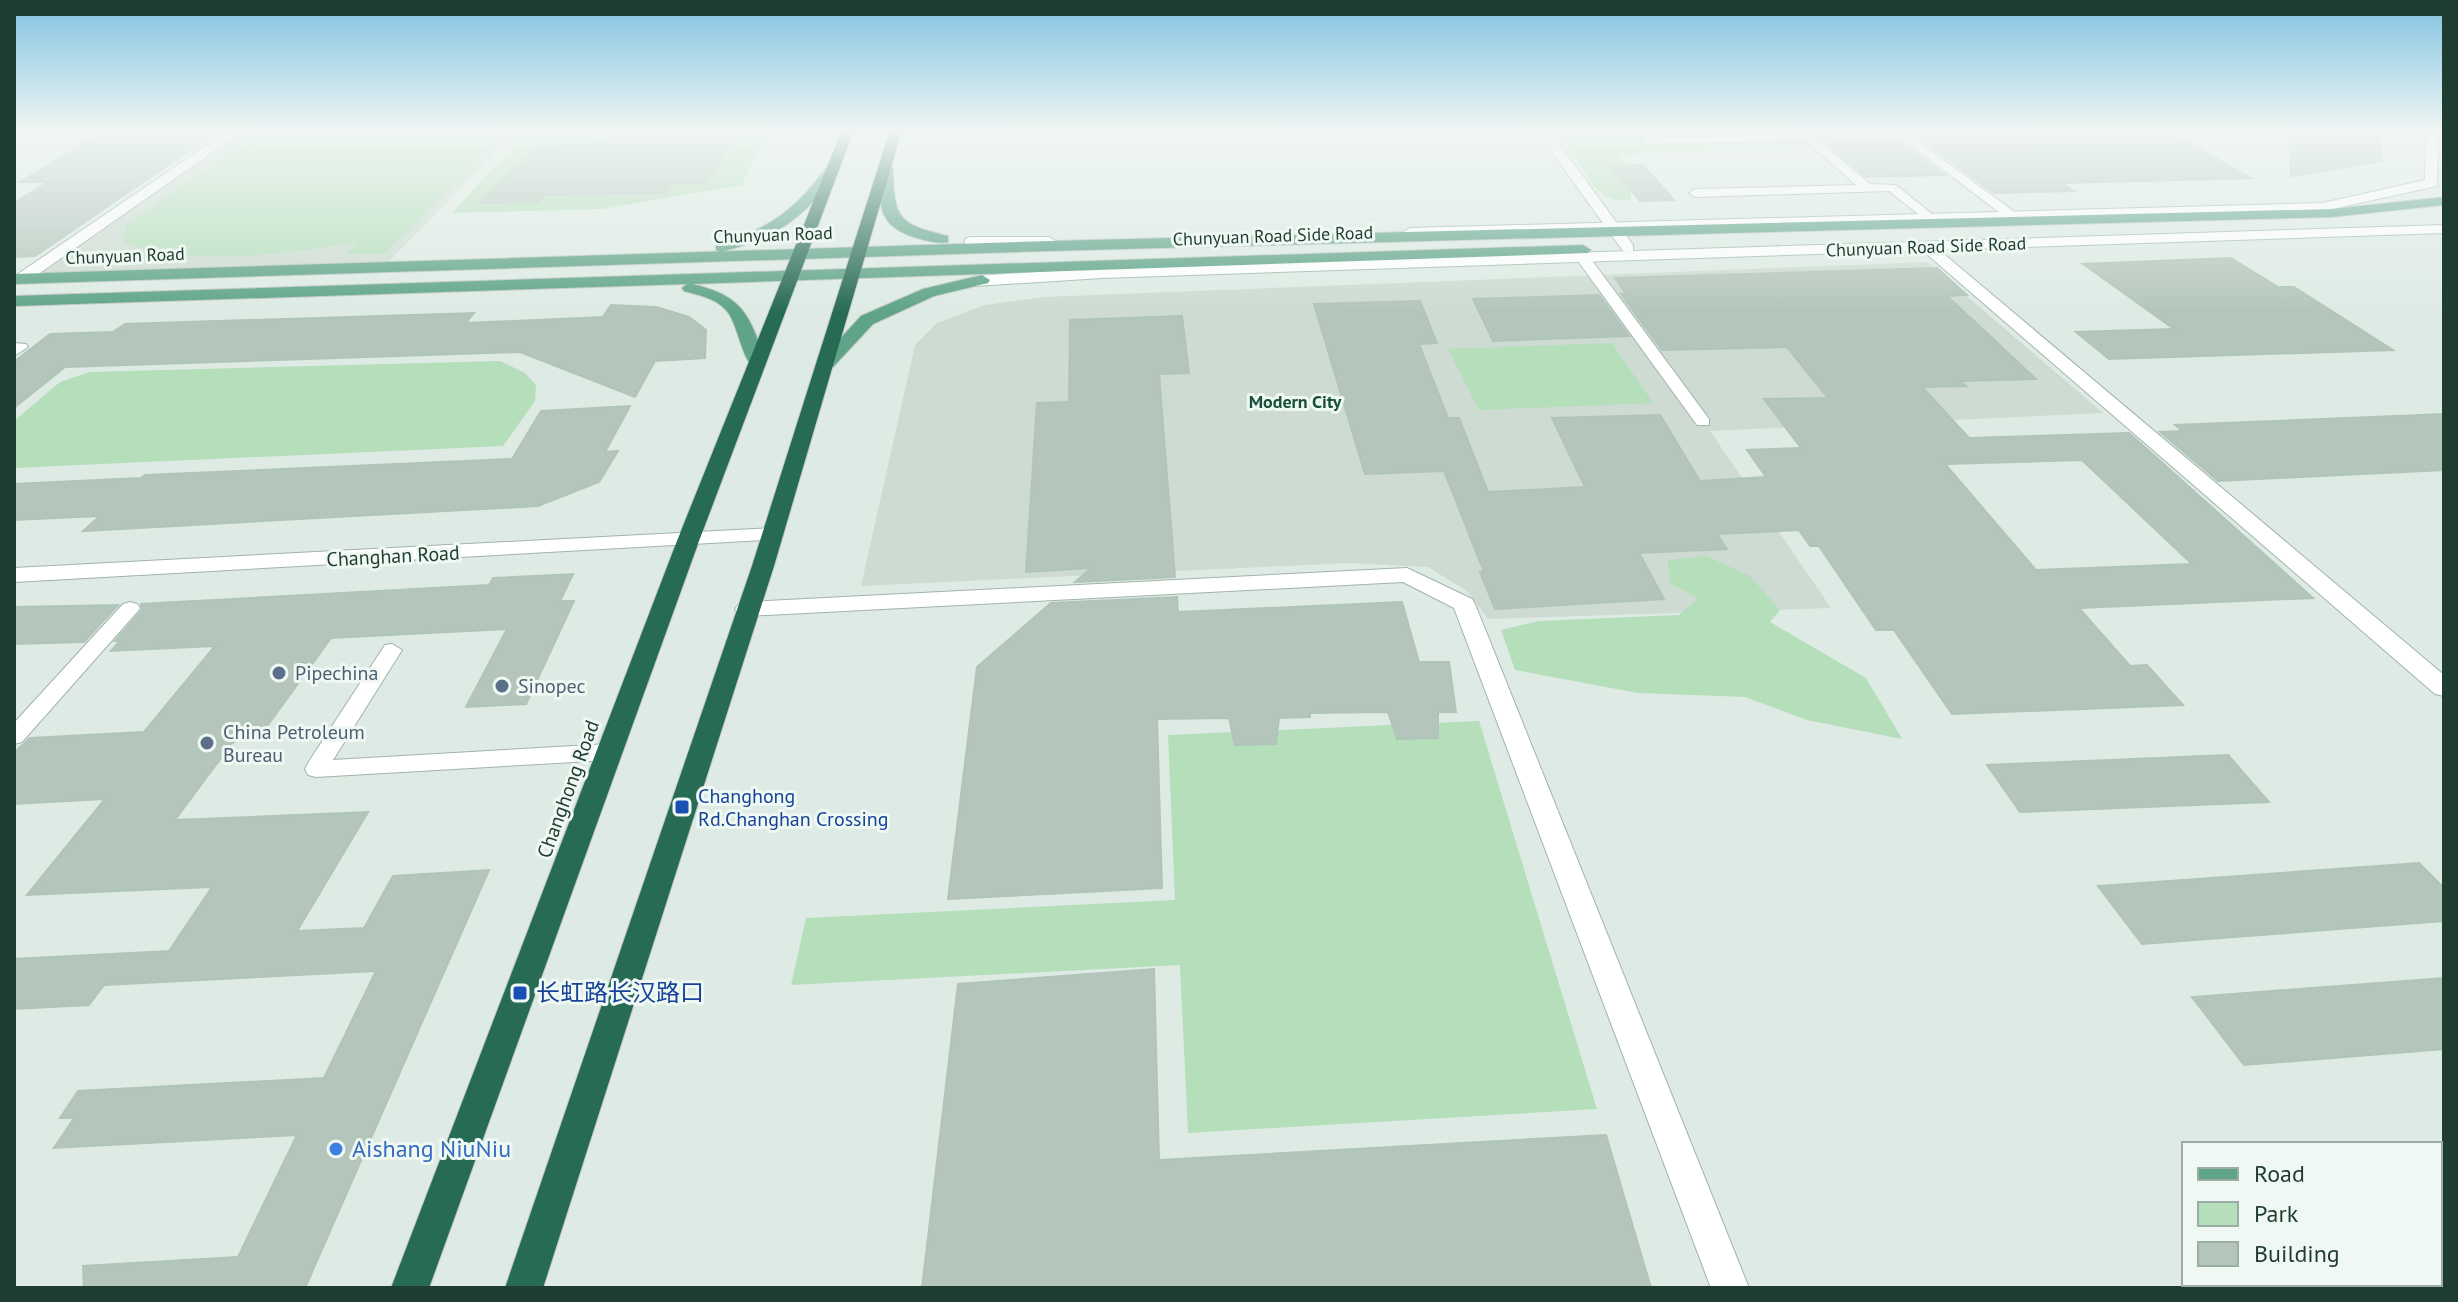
<svg xmlns="http://www.w3.org/2000/svg" width="2458" height="1302" viewBox="0 0 2458 1302" font-family="'PT Sans','Noto Sans SC',sans-serif">
<style>
.built{fill:#cddbd2}
.green{fill:#b5debb}
.building{fill:#b4c6bc;stroke:#b0c5ba;stroke-width:2;fill-rule:evenodd}
.lines{fill:none;stroke-linecap:round;stroke-linejoin:round}
.lane-casing{stroke:#a1b3aa;stroke-width:2}
.street-casing{stroke:#a1b3aa;stroke-width:2}
.secondary-casing{stroke:#9fbbad;stroke-width:2}
.primary-casing{stroke:#c0c8c5;stroke-width:2}
.highway-casing{stroke:#c0c8c5;stroke-width:2}
.lane{fill:#fff;fill-rule:evenodd}
.street{fill:#fff;fill-rule:evenodd}
.secondary{fill:#fff;fill-rule:evenodd}
.primary{fill:#5fa489;fill-rule:evenodd}
.highway{fill:#286b54;fill-rule:evenodd}
.service-dot{fill:#5c6f8a;stroke:#eff8f2;stroke-width:3}
.transit-dot{fill:#1a4fb4;stroke:#eff8f2;stroke-width:3}
.shop-dot{fill:#3f7fe0;stroke:#eff8f2;stroke-width:3}
.labels{text-anchor:middle;stroke-width:6;stroke-linejoin:round;paint-order:stroke}
.far-street-label{font-size:18px;fill:#1e3c30;stroke:#eff8f2}
.far-neighbourhood-label{font-size:18px;font-weight:bold;fill:#19503b;stroke:#eff8f2}
.street-label{font-size:20px;fill:#1e3c30;stroke:#eff8f2}
.service-label{font-size:20px;fill:#4e5e75;stroke:#eff8f2;text-anchor:start}
.transit-label{font-size:20px;fill:#164399;stroke:#eff8f2;text-anchor:start}
.near-transit-label{font-size:24px;fill:#164399;stroke:#eff8f2;text-anchor:start}
.near-shop-label{font-size:24px;fill:#366cbe;stroke:#eff8f2;text-anchor:start}
</style>
<rect width="100%" height="100%" fill="#deebe4"/>
<g class="built">
<path d="M238,130h280l-136,138 -361,11z"/>
<path d="M1927,262l176,151 -393,18 121,177 -343,11 -21,-28 -39,-24 -80,-4 -487,23 54,-241 22,-22 48,-18 59,-8z"/>
</g>
<g class="green">
<path d="M264,130h246l-126,124h-37l10,-12c-77,12 -159,26 -234,0l3,-17z"/>
<path d="M528,130h239l-25,55 -140,24 -150,4z"/>
<path d="M1554,130h269l7,11c-70,11 -140,7 -210,15l13,27 -3,18c-5,-1 -14,0 -19,-2 -24,-9 -36,-53 -57,-69z"/>
<path d="M1612,343l41,60 -174,7 -31,-61z"/>
<path d="M500,361l25,12 11,12 -1,16 -32,45 -489,22v-47l46,-39 30,-10z"/>
<path d="M1706,556l44,20 30,34 -10,12 96,56 36,61 -95,-19 -62,-23 -107,-4 -123,-23 -14,-40 38,-9 140,-6 19,-17 -28,-15 -2,-23z"/>
<path d="M1479,721l118,388 -409,24 -8,-168 -389,20 15,-67 369,-18 -7,-165z"/>
</g>
<g class="building">
<path d="M107,130h112l-184,126 -21,1v-54l34,-21h-28z"/>
<path d="M1955,130h211l85,48 -189,5 12,8 -80,2 -73,-54 39,-5z"/>
<path d="M2289,130h89l4,31 -91,15z"/>
<path d="M740,134l-36,49 -33,1 -7,9 -119,2 -7,7 -59,1 59,-57 46,-1 54,-10z"/>
<path d="M1901,142l44,33 -79,2 -39,-33z"/>
<path d="M1643,165l31,35 -34,1 -30,-35z"/>
<path d="M2231,258l47,29h16l99,63 -284,9 -33,-27 98,-3 -91,-65z"/>
<path d="M1937,268l30,27 -20,1 89,83 -76,2 6,5 -44,1 47,51 160,-5 184,165 -234,10 51,58 17,-1 36,40 -231,9 -58,-84h-18l-57,-84h-9l-11,-16 -82,4 10,15 -88,4 25,46 -169,10 -15,-37h4l-40,-101 -79,3 -51,-170 106,-3 17,42 -18,1 29,74h11l29,74 97,-5 -33,-69 108,-3 40,66 66,-4 -19,-27 54,-2 -37,-49 64,-1 -41,-51 -125,3 -41,-56h5l-11,-16zM2082,460l110,104 -156,6 -91,-106z"/>
<path d="M1599,295l30,41 -136,5 -20,-42z"/>
<path d="M611,305l45,2 33,10 17,13 -1,28 -50,3 -20,36 -115,-45 -455,15 -51,41v-46l36,-28 63,-2 12,-8 349,-11 -8,10 137,-6z"/>
<path d="M1182,316l7,57 -30,1 16,203 -100,5 16,-14 -65,4 11,-169 32,-1 1,-82z"/>
<path d="M630,406l-25,46 13,-1 -19,31 -61,24 -455,25 17,-15 -86,4v-36l127,-6 4,-3 367,-16 29,-48z"/>
<path d="M2444,414v56l-226,11 -58,-49 22,-1 -7,-6z"/>
<path d="M573,574l-13,27h14l-48,103 -60,3 41,-78 -176,9 -63,87 -36,18 -57,77 193,-8 -71,119 67,-3 29,-52 96,-6 -184,418h-221l-1,-22 155,-9 59,-122 -243,13 20,-30h-14l18,-27 246,-13 52,-107 -272,14 -15,20 -75,4v-50l155,-8 43,-64 -185,8 78,-96 -91,5v-51l16,-15 114,-6 71,-86 -104,5 9,-10h-5l27,-31 -1,-6 348,-19 4,-7z"/>
<path d="M1177,597l1,15 224,-10 17,60h30l7,50h-18v26l-41,1 -9,-27 -78,1v4l-31,1 -3,26 -41,1 -6,-27 -72,1 5,169 -214,11 29,-232 74,-64z"/>
<path d="M118,605l-34,37 -70,2v-37z"/>
<path d="M2228,755l41,47 -249,10 -33,-47z"/>
<path d="M2419,863l25,25v33l-302,23 -44,-58z"/>
<path d="M1154,969l5,191 447,-25 45,153h-729l36,-304z"/>
<path d="M2444,978v71l-200,16 -52,-68z"/>
</g>
<g class="lines">
<g class="lane-casing">
<g id="lane">
<path d="M1947,130l-4,5 -31,2 104,76v6h-8l-112,-85 5,-3z"/>
<path d="M1812,135l58,49 26,1 41,33 -10,3 -38,-30 -194,6 -6,-4 6,-4 161,-4 -51,-45 -159,4 -5,-3 5,-3z"/>
<path d="M1578,255h10l121,164v6h-12l-119,-164z"/>
<path d="M14,343l12,1 2,3 -14,9z"/>
<path d="M130,602l7,2 3,4 -3,4 -115,130 -8,2v-21l109,-119z"/>
<path d="M392,644l10,6 -69,110 276,-16 8,3 3,5 -3,5 -8,3 -293,17 -8,-2 -3,-6 3,-6 77,-118z"/>
</g>
</g>
<g class="street-casing">
<g id="street">
<path d="M229,130h15l-217,152h-12v-6z"/>
<path d="M1536,130h13l84,115v6h-10z"/>
<path d="M1927,242l5,2 512,431v21l-9,-2 -513,-444 -3,-3z"/>
<path d="M772,528l8,1 3,5 -3,5 -766,43v-14z"/>
<path d="M1407,568l65,31 3,5 274,684h-38l-257,-680 -51,-26 -656,34 -8,-2 -4,-5 4,-5 8,-2z"/>
</g>
</g>
<g class="secondary-casing">
<g id="secondary">
<path d="M2426,130h12l-1,56 -114,25 -913,25 -7,-4 7,-4 913,-25 102,-23z"/>
<path d="M2444,225v8l-1342,45 -127,8 -8,-5 8,-5 127,-8z"/>
<path d="M970,237h79l8,5 -8,5 -84,-2v-6z"/>
</g>
</g>
<g class="primary-casing">
<g id="primary">
<path d="M886,164l7,4c1,52 6,56 55,68v6c-10,2 -21,-1 -31,-4 -40,-11 -38,-34 -38,-70z"/>
<path d="M828,166l12,3c-35,48 -61,68 -119,83l-5,-2v-6c54,-14 78,-34 112,-78z"/>
<path d="M2444,197v8l-112,12 -1283,34 -1035,33v-10l1035,-33 1283,-32z"/>
<path d="M1583,245l8,5 -3,3 -896,31c52,12 58,32 74,79l-9,5c-16,-4 -18,-46 -32,-59 -11,-11 -26,-14 -41,-18l-2,-3 5,-4 -673,22v-10z"/>
<path d="M982,275l8,5 -2,3 -54,13 -61,28 -40,43h-12l-3,-4 43,-47 62,-27z"/>
</g>
</g>
<g class="highway-casing">
<g id="highway">
<path d="M842,130h12l-155,411 -270,747h-38l286,-747z"/>
<path d="M890,130h12l-128,436 -231,722h-38l247,-722z"/>
</g>
</g>
<use href="#lane" class="lane"/>
<use href="#street" class="street"/>
<use href="#secondary" class="secondary"/>
<use href="#primary" class="primary"/>
<use href="#highway" class="highway"/>
</g>
<linearGradient id="sky" x2="0" y2="1"><stop stop-color="#7fc1e0"/><stop offset="0.42" stop-color="#f0f6f3"/><stop offset="1" stop-color="#f0f6f3" stop-opacity="0"/></linearGradient>
<rect width="2458" height="312" fill="url(#sky)"/>
<g class="service-dot">
<circle cx="279" cy="673" r="8"/>
<circle cx="502" cy="686" r="8"/>
<circle cx="207" cy="743" r="8"/>
</g>
<g class="transit-dot">
<rect x="674" y="799" width="16" height="16" rx="4"/>
<rect x="512" y="985" width="16" height="16" rx="4"/>
</g>
<circle class="shop-dot" cx="336" cy="1149" r="8"/>
<g class="labels">
<g class="far-street-label">
<text transform="translate(773 235) rotate(-2)" y="6">Chunyuan Road</text>
<text transform="translate(1273 236) rotate(-2)" y="6">Chunyuan Road Side Road</text>
<text transform="translate(1926 247) rotate(-2)" y="6">Chunyuan Road Side Road</text>
<text transform="translate(125 256) rotate(-2)" y="6">Chunyuan Road</text>
</g>
<g class="far-neighbourhood-label">
<text x="1295" y="408">Modern City</text>
</g>
<g class="street-label">
<text transform="translate(393 556) rotate(-3)" y="7">Changhan Road</text>
<text transform="translate(568 789) rotate(-70)" y="7">Changhong Road</text>
</g>
<g class="service-label">
<text x="295" y="680">Pipechina</text>
<text x="518" y="693">Sinopec</text>
<text x="223" y="739">China Petroleum<tspan x="223" dy="23">Bureau</tspan></text>
</g>
<g class="transit-label">
<text x="698" y="803">Changhong<tspan x="698" dy="23">Rd.Changhan Crossing</tspan></text>
</g>
<g class="near-transit-label">
<text x="536" y="1001">长虹路长汉路口</text>
</g>
<g class="near-shop-label">
<text x="352" y="1157">Aishang NiuNiu</text>
</g>
</g>
<rect width="2458" height="1302" fill="none" stroke="#1e3c30" stroke-width="32"/>
<rect x="2182" y="1142" width="260" height="144" fill="#eff8f2" stroke="#9bada4" stroke-width="2"/>
<rect x="2198" y="1168" width="40" height="12" fill="#5fa489" stroke="#9bada4" stroke-width="2"/>
<text x="2254" y="1182" font-size="24" fill="#1e3c30">Road</text>
<rect x="2198" y="1202" width="40" height="24" fill="#b5debb" stroke="#9bada4" stroke-width="2"/>
<text x="2254" y="1222" font-size="24" fill="#1e3c30">Park</text>
<rect x="2198" y="1242" width="40" height="24" fill="#b4c6bc" stroke="#9bada4" stroke-width="2"/>
<text x="2254" y="1262" font-size="24" fill="#1e3c30">Building</text>
</svg>
